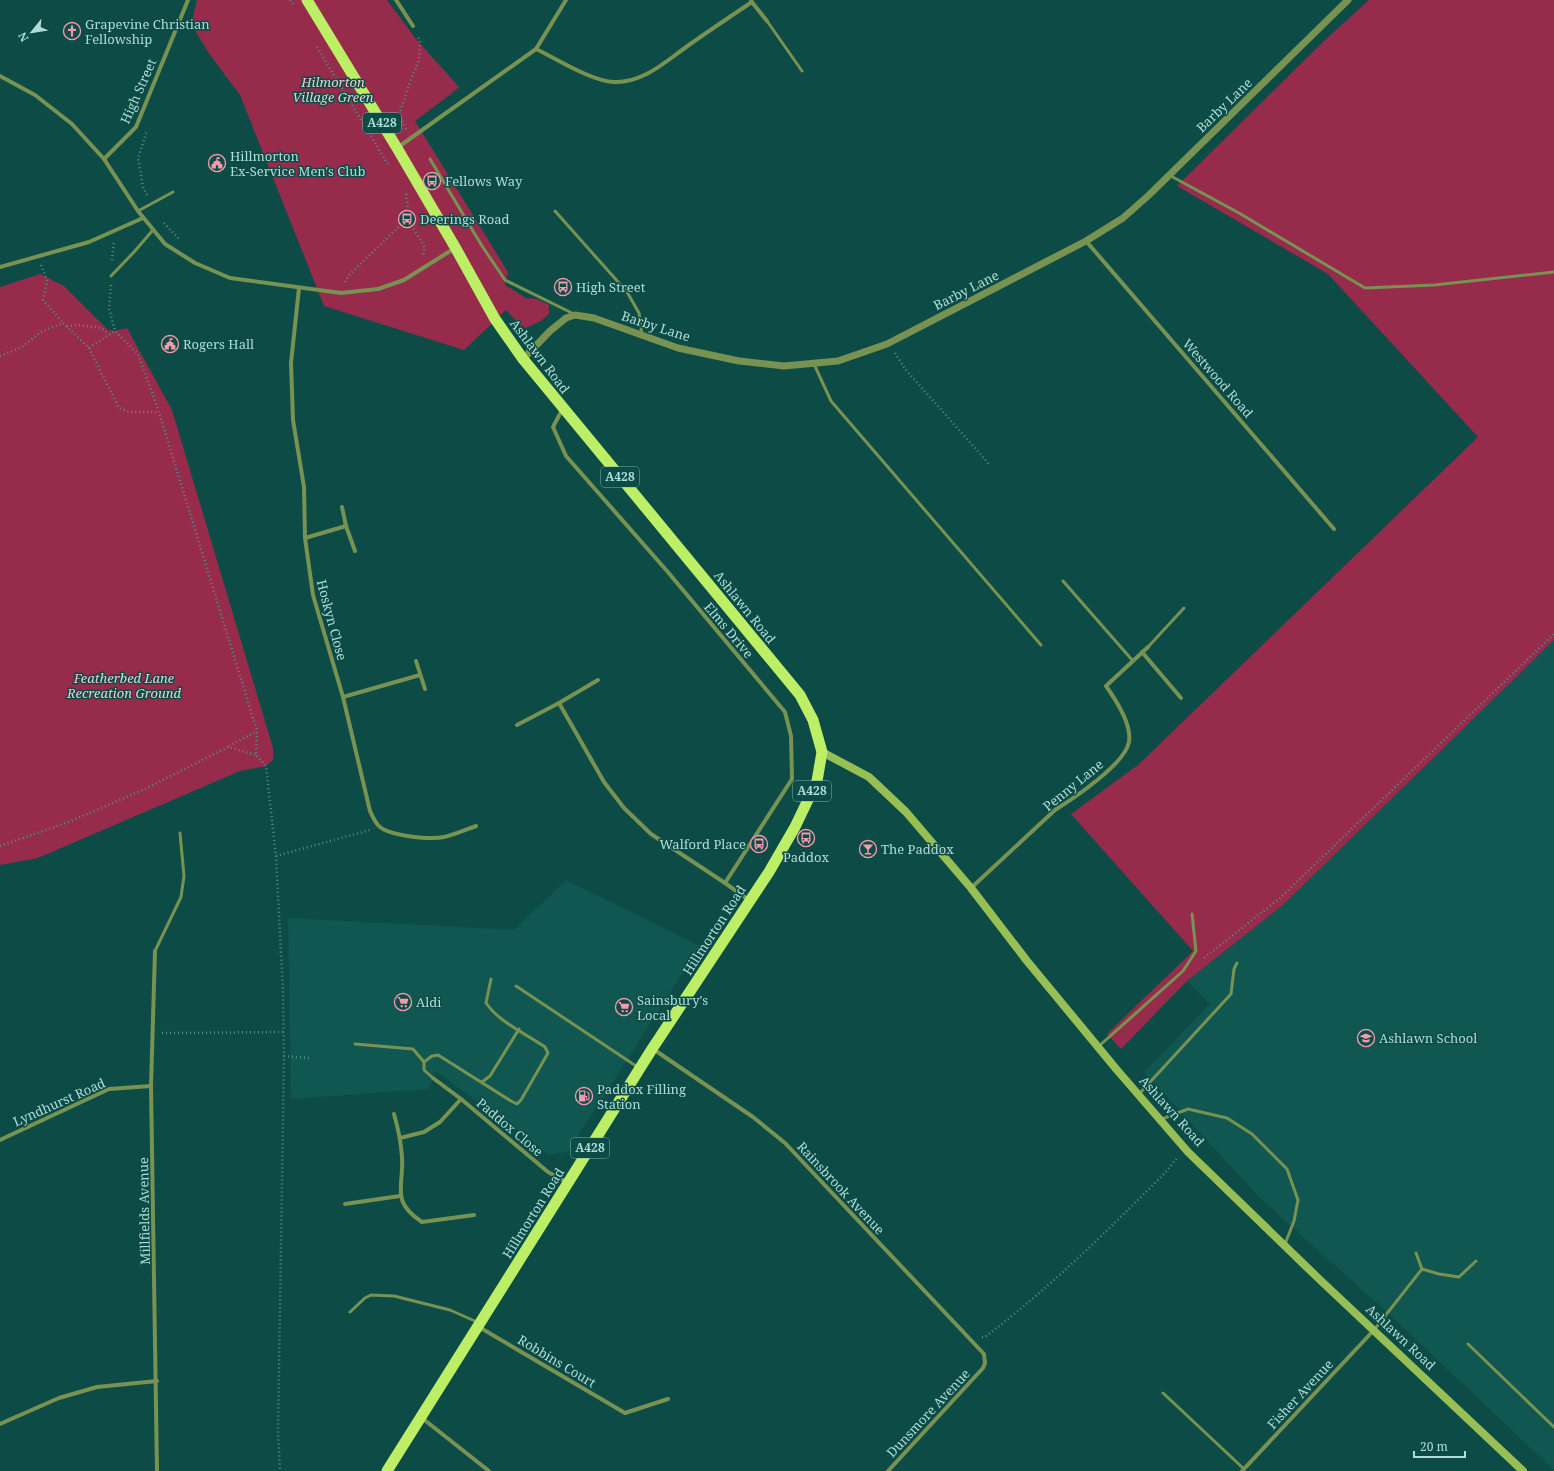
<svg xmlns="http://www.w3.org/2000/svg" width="1554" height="1471" viewBox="0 0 1554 1471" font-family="'Noto Serif',serif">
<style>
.built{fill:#115751}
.green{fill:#972b4c}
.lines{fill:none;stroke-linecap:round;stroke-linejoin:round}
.path{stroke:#568e88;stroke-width:2.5;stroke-dasharray:1 3;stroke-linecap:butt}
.service{stroke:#789252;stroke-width:3}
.minor{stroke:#789252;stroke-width:4}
.tertiary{stroke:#789252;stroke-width:7}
.secondary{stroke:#97bf54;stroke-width:8}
.trunk{stroke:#bcee66;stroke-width:11}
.labels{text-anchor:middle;stroke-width:3;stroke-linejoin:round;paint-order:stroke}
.shield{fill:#0d4b46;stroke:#7eb1ac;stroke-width:1}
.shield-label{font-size:12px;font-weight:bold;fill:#aeddd7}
.poi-label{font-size:13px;fill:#aeddd7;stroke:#0d4b46;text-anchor:start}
.park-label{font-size:13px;font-style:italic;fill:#eccdd2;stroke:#0d4b46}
.street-label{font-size:13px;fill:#aeddd7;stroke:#0d4b46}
</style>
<rect width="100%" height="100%" fill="#0d4b46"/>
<g class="built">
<path d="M1554,640v830l-164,-155 -130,-117 -116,-126 66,-68 -23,-23 96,-76z"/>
<path d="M566,880l134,66 -132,206 -20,3 -26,-22 -87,-62 -6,18 -138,10 -3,-181 226,12z"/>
</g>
<g class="green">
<path d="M197,0h190l29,39 43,48 -8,7 -36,27 93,151 -3,13 21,13 11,1 12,6v9l-8,7 -15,7 -6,-3 -14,-15 -42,40 -140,-44 -84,-211 -30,-40 -19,-31z"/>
<path d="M1369,0h185v640l-271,265 -96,76 -66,68 -14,-15 86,-83 -122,-137 67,-49 340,-328 -150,-163 -151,-88 148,-146z"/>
<path d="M40,274l24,12 44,44 7,1 12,-3 45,82 101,338v12l-7,6 -26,5 -202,87 -38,7v-578z"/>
</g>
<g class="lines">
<g class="path">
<path d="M290,0l4,6"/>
<path d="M317,47l72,119"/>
<path d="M406,129l-7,-14 11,-33 9,-22 1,-19 -3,-6"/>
<path d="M406,194l4,29 15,25 -2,7"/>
<path d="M147,195l-4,-8 -5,-29 9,-27"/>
<path d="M164,223l16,17"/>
<path d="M112,260l2,-19"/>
<path d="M41,265l6,15 -4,20 20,23"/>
<path d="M345,282l4,-7 58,-56 2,3"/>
<path d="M111,285l-2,23 6,23 23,23 19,52 100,325 -1,24 10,11 10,90 7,135 1,65 -6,377 2,38"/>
<path d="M67,326l13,-1 21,3 8,6"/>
<path d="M89,348l30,60 11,4h28"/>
<path d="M895,353l11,17 83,94"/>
<path d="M0,356l22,-9 19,-15 22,-9 26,25 26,-17"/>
<path d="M229,746l28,-15"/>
<path d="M0,846l66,-23 79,-34 83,-42 28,8"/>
<path d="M276,856l94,-26"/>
<path d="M1204,958l76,-60 274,-264"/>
<path d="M162,1033l121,-1"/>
<path d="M284,1056l25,2"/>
<path d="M982,1337h3c65,-49 122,-106 179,-163l13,-16"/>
</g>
<g class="service">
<path d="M767,21l35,50"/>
<path d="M430,159l52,87 23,34 69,34"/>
<path d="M1169,175l70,38 126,75 69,-3 120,-13"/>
<path d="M138,211l35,-19"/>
<path d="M555,211l72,81 12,21 3,22"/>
<path d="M111,276l23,-24 19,-22"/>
<path d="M814,364l17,37 210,244"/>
<path d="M1063,581l70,80"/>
<path d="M1148,647l36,-39"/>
<path d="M155,951l26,-54 3,-21 -4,-43"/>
<path d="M516,986l123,82"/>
<path d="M355,1044l58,5 11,13"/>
<path d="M1098,1047l85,-76 13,-20 -4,-37"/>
<path d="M433,1078l-9,-8v-8l8,-6 6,-1 73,46 6,3 4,-4 27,-47 -3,-6c-19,-13 -46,-25 -59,-44l5,-24"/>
<path d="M482,1082l8,-6 29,-47"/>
<path d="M1140,1093l91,-99 3,-25 3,-6"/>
<path d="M1162,1119l26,-10 39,9 25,16 35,35 11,31 -4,21 -9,23"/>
<path d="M1416,1253l6,16"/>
<path d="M350,1312l15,-14 6,-3 23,1 56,14 27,12"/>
<path d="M1374,1330l48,-61 17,5 20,3 17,-16"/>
<path d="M1468,1344l86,83"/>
<path d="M1163,1393l81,76"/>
</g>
<g class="minor">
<path d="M396,0l17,26"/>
<path d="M751,1l16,20"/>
<path d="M536,49l30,-49"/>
<path d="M0,76l35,19 37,29 32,35 34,52 27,33 30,19 35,15 111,15 37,-4 26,-9 51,-32"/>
<path d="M397,148l139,-99c21,10 55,32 78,33 30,1 52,-21 75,-37 21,-15 42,-29 63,-43"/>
<path d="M104,159l32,-32 52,-127"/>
<path d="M1086,241l248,288"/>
<path d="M0,267l89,-25 54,-24"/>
<path d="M299,288l-8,75 2,57 11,67 1,51 8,57 30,102 27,114c3,6 5,12 10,16 11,9 50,13 64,10 10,-2 21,-7 32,-11"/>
<path d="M562,410l-9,17 13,29 101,115 118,141 6,24 1,43 -67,104"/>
<path d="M342,507l4,19 9,25"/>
<path d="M305,538l41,-12"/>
<path d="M1142,652l39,46"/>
<path d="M416,661l9,28"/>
<path d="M343,697l77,-22"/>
<path d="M559,703l45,79 20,26 27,26 74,49 24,17"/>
<path d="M517,725l42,-22 39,-23"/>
<path d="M971,888l84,-78c19,-12 70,-46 74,-68 3,-18 -13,-42 -23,-56l42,-39"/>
<path d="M155,951l-4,135 6,385"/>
<path d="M653,1049l100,68 32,26 199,211 1,9 -2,5 -95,103"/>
<path d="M433,1078l28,21"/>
<path d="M394,1114c4,14 7,28 8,43 2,30 -12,44 20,65l52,-7"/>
<path d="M400,1138l24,-6 16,-10 21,-23 87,73 20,11"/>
<path d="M0,1140l109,-51 42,-3"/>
<path d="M345,1204l55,-8"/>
<path d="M479,1327l146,86 43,-14"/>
<path d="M422,1418l67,53"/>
<path d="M0,1424l59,-26 38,-11 60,-6"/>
<path d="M1242,1471l132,-141"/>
</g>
<path class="tertiary" d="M523,359l27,-28 16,-13 9,-3 19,3 84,30 61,13 45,5 54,-5 49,-17 199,-103 37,-23 26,-23 199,-195"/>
<path class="secondary" d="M822,752l47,25 37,35 65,76 56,73 90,109 71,82 130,126 205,193"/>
<path class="trunk" d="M307,0l90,148 58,99 40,72 28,40 277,336 13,25 9,32 -5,29 -22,46 -26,45 -117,177 -265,422"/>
</g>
<defs>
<g id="church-ring" transform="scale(0.9)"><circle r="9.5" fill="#0d4b46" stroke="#f39aac" stroke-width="1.5"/><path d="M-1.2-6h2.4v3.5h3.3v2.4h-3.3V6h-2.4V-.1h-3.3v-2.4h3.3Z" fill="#f39aac"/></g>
<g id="civic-ring" transform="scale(0.9)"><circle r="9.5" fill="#0d4b46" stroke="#f39aac" stroke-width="1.5"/><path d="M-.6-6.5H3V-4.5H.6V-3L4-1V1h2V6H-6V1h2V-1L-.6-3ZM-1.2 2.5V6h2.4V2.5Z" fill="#f39aac"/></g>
<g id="bus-ring" transform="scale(0.9)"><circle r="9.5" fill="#0d4b46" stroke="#f39aac" stroke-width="1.5"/><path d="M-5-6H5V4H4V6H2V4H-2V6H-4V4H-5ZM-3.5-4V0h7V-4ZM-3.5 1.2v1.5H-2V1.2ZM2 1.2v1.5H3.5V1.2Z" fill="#f39aac"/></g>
<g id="bar-ring" transform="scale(0.9)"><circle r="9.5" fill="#0d4b46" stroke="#f39aac" stroke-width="1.5"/><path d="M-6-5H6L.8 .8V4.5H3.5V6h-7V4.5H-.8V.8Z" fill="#f39aac"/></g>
<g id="supermarket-ring" transform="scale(0.9)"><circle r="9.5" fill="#0d4b46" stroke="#f39aac" stroke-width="1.5"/><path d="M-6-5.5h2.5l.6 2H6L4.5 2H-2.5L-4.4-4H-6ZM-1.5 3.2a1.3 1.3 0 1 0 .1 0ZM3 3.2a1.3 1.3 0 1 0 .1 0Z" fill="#f39aac"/></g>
<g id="school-ring" transform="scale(0.9)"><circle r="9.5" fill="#0d4b46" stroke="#f39aac" stroke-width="1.5"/><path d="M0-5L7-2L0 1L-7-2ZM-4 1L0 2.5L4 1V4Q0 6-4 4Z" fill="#f39aac"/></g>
<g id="fuel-ring" transform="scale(0.9)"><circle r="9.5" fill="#0d4b46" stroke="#f39aac" stroke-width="1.5"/><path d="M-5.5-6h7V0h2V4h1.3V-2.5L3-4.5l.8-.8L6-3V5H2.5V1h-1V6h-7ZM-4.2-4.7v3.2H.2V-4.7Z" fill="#f39aac"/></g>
</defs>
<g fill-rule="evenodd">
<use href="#church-ring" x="72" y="31"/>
<use href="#civic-ring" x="217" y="163"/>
<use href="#bus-ring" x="432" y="181"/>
<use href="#bus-ring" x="407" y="219"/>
<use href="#bus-ring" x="563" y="287"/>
<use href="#civic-ring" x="170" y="344"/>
<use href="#bus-ring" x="806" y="838"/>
<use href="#bus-ring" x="759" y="844"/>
<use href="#bar-ring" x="868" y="849"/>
<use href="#supermarket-ring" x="403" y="1002"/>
<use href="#supermarket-ring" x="624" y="1007"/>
<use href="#school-ring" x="1366" y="1038"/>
<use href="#fuel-ring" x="584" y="1096"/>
</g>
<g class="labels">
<g class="shield">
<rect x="363" y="113" width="38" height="20" rx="3"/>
<rect x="601" y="467" width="38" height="20" rx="3"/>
<rect x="793" y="781" width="38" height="20" rx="3"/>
<rect x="571" y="1138" width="38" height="20" rx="3"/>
</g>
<g class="shield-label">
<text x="382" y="127">A428</text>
<text x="620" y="481">A428</text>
<text x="812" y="795">A428</text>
<text x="590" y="1152">A428</text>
</g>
<g class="poi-label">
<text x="85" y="29">Grapevine Christian<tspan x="85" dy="15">Fellowship</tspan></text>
<text x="230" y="161">Hillmorton<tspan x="230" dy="15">Ex-Service Men's Club</tspan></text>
<text x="445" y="186">Fellows Way</text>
<text x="420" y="224">Deerings Road</text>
<text x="576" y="292">High Street</text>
<text x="183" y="349">Rogers Hall</text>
<text x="746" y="849" text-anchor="end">Walford Place</text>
<text x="881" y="854">The Paddox</text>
<text x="806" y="862" text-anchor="middle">Paddox</text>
<text x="637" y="1005">Sainsbury's<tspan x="637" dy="15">Local</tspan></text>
<text x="416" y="1007">Aldi</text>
<text x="1379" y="1043">Ashlawn School</text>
<text x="597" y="1094">Paddox Filling<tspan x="597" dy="15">Station</tspan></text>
</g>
<g class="park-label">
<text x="333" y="87">Hilmorton<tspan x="333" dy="15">Village Green</tspan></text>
<text x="124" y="683">Featherbed Lane<tspan x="124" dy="15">Recreation Ground</tspan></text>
</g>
<g class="street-label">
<text transform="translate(138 91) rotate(-66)" y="5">High Street</text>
<text transform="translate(1224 105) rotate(-44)" y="5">Barby Lane</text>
<text transform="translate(966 290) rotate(-27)" y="5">Barby Lane</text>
<text transform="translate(656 326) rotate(18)" y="5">Barby Lane</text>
<text transform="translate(540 356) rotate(53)" y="5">Ashlawn Road</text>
<text transform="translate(1218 378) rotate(49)" y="5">Westwood Road</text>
<text transform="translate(745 607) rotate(51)" y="5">Ashlawn Road</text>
<text transform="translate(332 620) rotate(75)" y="5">Hoskyn Close</text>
<text transform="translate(729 630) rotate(50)" y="5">Elms Drive</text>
<text transform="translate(1073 785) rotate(-39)" y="5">Penny Lane</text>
<text transform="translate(714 930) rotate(-57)" y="5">Hillmorton Road</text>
<text transform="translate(59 1102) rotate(-24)" y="5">Lyndhurst Road</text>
<text transform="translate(1172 1111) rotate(48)" y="5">Ashlawn Road</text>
<text transform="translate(510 1127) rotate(40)" y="5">Paddox Close</text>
<text transform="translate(841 1188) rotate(47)" y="5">Rainsbrook Avenue</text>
<text transform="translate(144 1211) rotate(-91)" y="5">Millfields Avenue</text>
<text transform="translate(533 1213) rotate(-58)" y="5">Hillmorton Road</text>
<text transform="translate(1401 1337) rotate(43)" y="5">Ashlawn Road</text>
<text transform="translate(557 1361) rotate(31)" y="5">Robbins Court</text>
<text transform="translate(1300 1394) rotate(-47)" y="5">Fisher Avenue</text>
<text transform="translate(928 1413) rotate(-47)" y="5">Dunsmore Avenue</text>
</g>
</g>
<g transform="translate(32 32) rotate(240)" stroke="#0d4b46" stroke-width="3" paint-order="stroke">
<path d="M0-3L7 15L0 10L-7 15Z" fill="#aeddd7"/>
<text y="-6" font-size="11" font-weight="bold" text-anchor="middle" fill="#aeddd7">N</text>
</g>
<path d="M1414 1451v6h51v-6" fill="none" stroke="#aeddd7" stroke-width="2"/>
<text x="1420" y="1451" font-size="12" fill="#aeddd7" stroke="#0d4b46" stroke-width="3" paint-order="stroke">20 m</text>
</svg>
